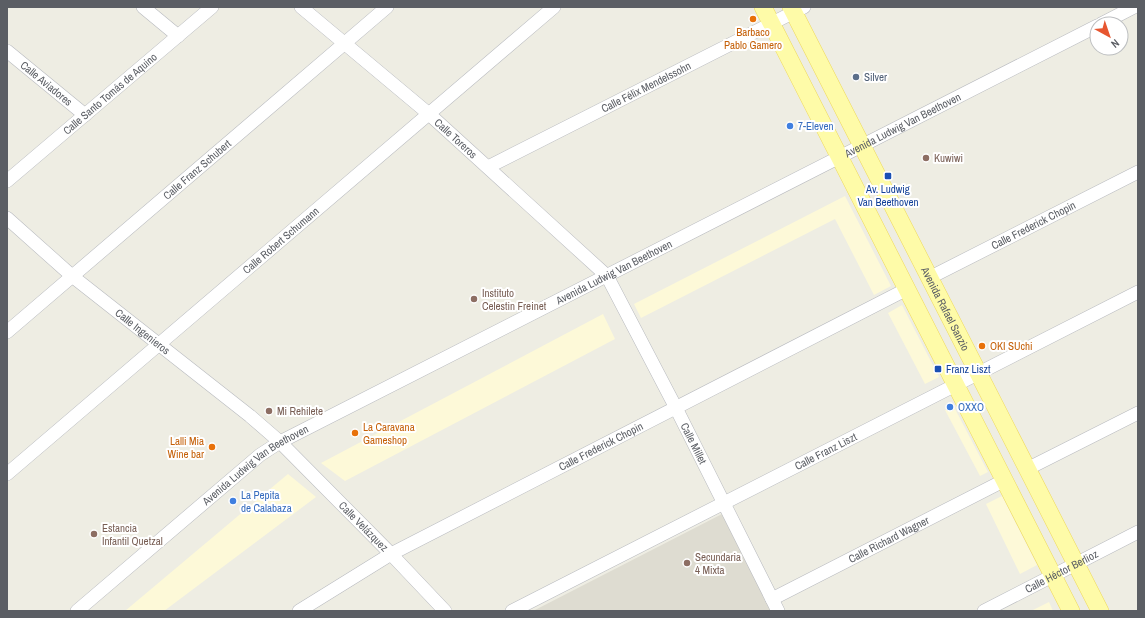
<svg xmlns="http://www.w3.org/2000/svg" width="1145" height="618" viewBox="0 0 1145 618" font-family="'Archivo Narrow',sans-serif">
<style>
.commercial{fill:#fdf9d8}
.education{fill:#dedcd1}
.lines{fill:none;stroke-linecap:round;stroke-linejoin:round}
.minor-casing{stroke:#b8babf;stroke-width:14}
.major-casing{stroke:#efd95a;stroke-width:18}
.minor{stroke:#fff;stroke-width:13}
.major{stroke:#fefba8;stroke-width:17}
.food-dot{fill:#e8710a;stroke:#fff;stroke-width:1.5}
.service-dot{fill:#5c6f8a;stroke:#fff;stroke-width:1.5}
.shop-dot{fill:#3f7fe0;stroke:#fff;stroke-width:1.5}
.education-dot{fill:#8d6e63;stroke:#fff;stroke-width:1.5}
.transit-dot{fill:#1a4fb4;stroke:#fff;stroke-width:1.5}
.labels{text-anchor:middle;stroke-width:4;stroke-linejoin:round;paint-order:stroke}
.food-label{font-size:11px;fill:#c56008;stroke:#fff;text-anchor:start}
.service-label{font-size:11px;fill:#4e5e75;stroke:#fff;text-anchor:start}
.street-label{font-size:11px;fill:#5b5e64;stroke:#fff}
.shop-label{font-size:11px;fill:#366cbe;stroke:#fff;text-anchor:start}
.education-label{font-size:11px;fill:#785e54;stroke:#fff;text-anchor:start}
.transit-label{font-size:11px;fill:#164399;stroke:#fff}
</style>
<rect width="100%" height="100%" fill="#eeede3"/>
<g class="commercial">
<path d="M845,196l46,90 -17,9 -39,-76 -194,99 -7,-14z"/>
<path d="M902,305l37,72 -14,7 -37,-71z"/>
<path d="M603,314l12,25 -270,142 -24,-18z"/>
<path d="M953,405l35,67 -8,4 -35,-66z"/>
<path d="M288,474l28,23 -152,114h-39z"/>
<path d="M1002,496l35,69 -17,9 -34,-70z"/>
<path d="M1049,602l4,9h-22z"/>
</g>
<path class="education" d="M722,514l49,97h-238z"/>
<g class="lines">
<g class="minor-casing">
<g id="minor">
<path d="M143,7l35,29"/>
<path id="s1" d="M301,7l128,107 178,162 69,132 102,203"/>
<path d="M1101,24l33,-17"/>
<path id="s2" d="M7,51l78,64"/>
<path id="s3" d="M488,167l316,-160"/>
<path id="s4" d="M7,181l205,-174"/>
<path id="s5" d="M7,218l65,58 178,140 30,26 111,112 54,57"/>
<path id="s6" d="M929,278l209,-106"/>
<path id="s7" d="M7,332l380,-325"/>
<path d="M1027,469l111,-56"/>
<path id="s8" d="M7,474l547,-467"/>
<path id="s9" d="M772,599l233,-119"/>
<path id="s10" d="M77,611l183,-156 20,-13 817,-416"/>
<path id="s11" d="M299,611l92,-57 516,-265"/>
<path id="s12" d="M512,611l626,-319"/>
<path id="s13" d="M984,611l154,-79"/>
</g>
</g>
<g class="major-casing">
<g id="major">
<path d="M763,7l308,604"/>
<path id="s14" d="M791,7l309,604"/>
</g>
</g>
<use href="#minor" class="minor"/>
<use href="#major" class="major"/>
</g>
<g class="food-dot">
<circle cx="753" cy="19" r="4"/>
<circle cx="982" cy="346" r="4"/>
<circle cx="355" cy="433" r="4"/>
<circle cx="212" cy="447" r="4"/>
</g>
<circle class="service-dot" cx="856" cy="77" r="4"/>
<g class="shop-dot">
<circle cx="790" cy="126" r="4"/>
<circle cx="950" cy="407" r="4"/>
<circle cx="233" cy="501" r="4"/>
</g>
<g class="education-dot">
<circle cx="926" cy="158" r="4"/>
<circle cx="474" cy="299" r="4"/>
<circle cx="269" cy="411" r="4"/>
<circle cx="94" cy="534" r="4"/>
<circle cx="687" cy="563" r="4"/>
</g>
<g class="transit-dot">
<rect x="884" y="172" width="8" height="8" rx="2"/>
<rect x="934" y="365" width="8" height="8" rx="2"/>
</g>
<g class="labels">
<g class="food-label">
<text x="753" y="36" text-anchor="middle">Barbaco<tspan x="753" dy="13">Pablo Gamero</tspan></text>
<text x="990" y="350">OKI SUchi</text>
<text x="363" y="431">La Caravana<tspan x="363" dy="13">Gameshop</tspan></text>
<text x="204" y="445" text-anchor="end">Lalli Mia<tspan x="204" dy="13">Wine bar</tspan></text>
</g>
<g class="service-label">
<text x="864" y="81">Silver</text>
</g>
<g class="street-label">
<text dy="4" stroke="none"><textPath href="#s2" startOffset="51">Calle Aviadores</textPath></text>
<text dy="4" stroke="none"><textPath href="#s3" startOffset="177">Calle Félix Mendelssohn</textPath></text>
<text dy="4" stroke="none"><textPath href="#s4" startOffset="135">Calle Santo Tomás de Aquino</textPath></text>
<text dy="4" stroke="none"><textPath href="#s10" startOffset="963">Avenida Ludwig Van Beethoven</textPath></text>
<text dy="4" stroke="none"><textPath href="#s1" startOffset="203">Calle Toreros</textPath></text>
<text dy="4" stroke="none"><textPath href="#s7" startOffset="250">Calle Franz Schubert</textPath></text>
<text dy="4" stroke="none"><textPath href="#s6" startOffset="117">Calle Frederick Chopin</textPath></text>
<text dy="4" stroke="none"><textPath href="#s8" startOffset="360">Calle Robert Schumann</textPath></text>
<text dy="4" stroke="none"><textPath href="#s10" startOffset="639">Avenida Ludwig Van Beethoven</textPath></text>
<text dy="4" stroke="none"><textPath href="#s14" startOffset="339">Avenida Rafael Sanzio</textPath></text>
<text dy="4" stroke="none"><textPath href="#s5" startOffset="177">Calle Ingenieros</textPath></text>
<text dy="4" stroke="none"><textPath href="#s1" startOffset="596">Calle Millet</textPath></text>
<text dy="4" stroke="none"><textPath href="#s11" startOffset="344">Calle Frederick Chopin</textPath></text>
<text dy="4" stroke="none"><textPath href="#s12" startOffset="352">Calle Franz Liszt</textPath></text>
<text dy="4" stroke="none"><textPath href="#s10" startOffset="231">Avenida Ludwig Van Beethoven</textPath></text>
<text dy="4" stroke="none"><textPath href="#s5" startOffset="472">Calle Velázquez</textPath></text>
<text dy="4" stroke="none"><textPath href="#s9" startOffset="131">Calle Richard Wagner</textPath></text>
<text dy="4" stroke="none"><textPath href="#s13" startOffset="87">Calle Héctor Berlioz</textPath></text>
</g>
<g class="shop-label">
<text x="798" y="130">7-Eleven</text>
<text x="958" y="411">OXXO</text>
<text x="241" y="499">La Pepita<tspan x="241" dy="13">de Calabaza</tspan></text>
</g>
<g class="education-label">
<text x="934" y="162">Kuwiwi</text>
<text x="482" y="297">Instituto<tspan x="482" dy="13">Celestin Freinet</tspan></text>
<text x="277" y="415">Mi Rehilete</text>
<text x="102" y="532">Estancia<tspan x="102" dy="13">Infantil Quetzal</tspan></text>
<text x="695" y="561">Secundaria<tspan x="695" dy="13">4 Mixta</tspan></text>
</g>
<g class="transit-label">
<text x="888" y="193">Av. Ludwig<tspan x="888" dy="13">Van Beethoven</tspan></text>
<text x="946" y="373" text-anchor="start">Franz Liszt</text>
</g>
</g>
<rect width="1145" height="618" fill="none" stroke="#5b5e64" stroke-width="16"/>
<g transform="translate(1109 36) rotate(140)"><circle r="19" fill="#ffffff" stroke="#bdbfc1"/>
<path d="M0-3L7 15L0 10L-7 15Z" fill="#e75630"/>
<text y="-6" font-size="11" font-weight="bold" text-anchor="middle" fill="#5b5e64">N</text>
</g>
</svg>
